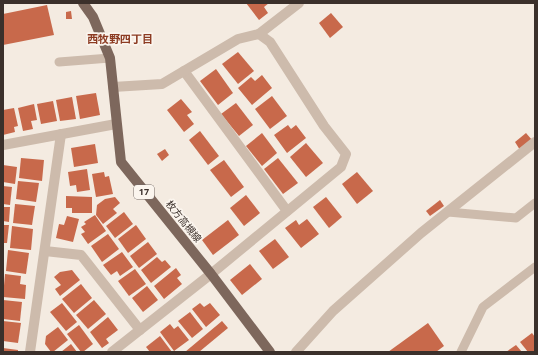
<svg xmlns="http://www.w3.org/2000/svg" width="538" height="355" viewBox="0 0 538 355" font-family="'Noto Sans','Noto Sans JP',sans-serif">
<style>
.building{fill:#c8694b}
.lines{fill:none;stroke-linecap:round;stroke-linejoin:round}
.lane{stroke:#cdbbac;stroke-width:9}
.street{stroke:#cdbbac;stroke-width:10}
.primary{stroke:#7d675c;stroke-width:10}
.labels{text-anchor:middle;stroke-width:3.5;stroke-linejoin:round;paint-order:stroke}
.shield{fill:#fbf5ee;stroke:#756b66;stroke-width:1}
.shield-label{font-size:9px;font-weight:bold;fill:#3b302b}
.street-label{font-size:10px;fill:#3b302b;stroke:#fbf5ee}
.neighbourhood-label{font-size:11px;font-weight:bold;fill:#8c3b22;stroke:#fbf5ee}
</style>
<rect width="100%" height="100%" fill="#f4ebe1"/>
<g class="building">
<path d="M246,3h23l-5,4 4,6 -9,7z"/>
<path d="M47,5l7,30 -51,10v-31z"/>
<path d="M71,11l1,8h-6v-7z"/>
<path d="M331,13l12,14 -13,11 -11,-15z"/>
<path d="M238,52l16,19 -16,13 -16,-20z"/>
<path d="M216,69l17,24 -15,12 -18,-24z"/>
<path d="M262,75l10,13 -20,17 -14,-17 13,-11 4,4z"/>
<path d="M96,93l4,22 -20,4 -4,-23z"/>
<path d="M272,96l15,20 -17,13 -15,-20z"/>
<path d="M72,97l4,22 -16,2 -4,-21z"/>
<path d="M181,99l11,13 -5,3 7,9 -10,8 -17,-22z"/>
<path d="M53,101l4,20 -16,3 -4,-20z"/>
<path d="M236,103l17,22 -14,11 -18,-22z"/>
<path d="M34,104l3,16 -6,1 2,8 -10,2 -5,-23z"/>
<path d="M14,108l4,18 -4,1 1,5 -12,3v-25z"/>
<path d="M288,125l3,4 5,-4 10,13 -19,15 -13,-18z"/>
<path d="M200,131l19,25 -11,9 -19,-25z"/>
<path d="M262,133l15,20 -15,13 -16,-20z"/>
<path d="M526,133l6,7 -12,10 -5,-8z"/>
<path d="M306,143l17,20 -17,14 -16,-20z"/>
<path d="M95,144l3,19 -24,4 -3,-19z"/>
<path d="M165,149l4,6 -7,6 -5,-7z"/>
<path d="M21,158l23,2 -2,21 -23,-3z"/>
<path d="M278,158l20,25 -15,11 -19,-25z"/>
<path d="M224,160l20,27 -13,10 -21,-27z"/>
<path d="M3,165l14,2 -2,17 -12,-2z"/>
<path d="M87,169l3,21 -13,2 -1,-7 -6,1 -2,-14z"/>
<path d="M104,172l1,5 4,-1 4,18 -17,3 -4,-23z"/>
<path d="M357,172l16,19 -16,13 -15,-20z"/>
<path d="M18,181l21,2 -3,19 -20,-3z"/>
<path d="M3,186l9,1 -2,18 -7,-1z"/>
<path d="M246,195l14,18 -16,13 -14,-18z"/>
<path d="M66,196l26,1v16h-20v-5h-6z"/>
<path d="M115,197l5,6 -7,6 4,4 -14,11 -7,-9 1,-10 8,-6z"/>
<path d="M326,197l16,20 -13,11 -16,-21z"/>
<path d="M440,200l4,6 -14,10 -4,-5z"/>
<path d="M15,204l20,2 -3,19 -19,-2z"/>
<path d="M3,207h7l-1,15 -6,-1z"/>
<path d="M124,212l9,12 -18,14 -9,-12z"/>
<path d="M95,215l11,16 -18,13 -7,-10 4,-2 -4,-5 5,-3 -2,-2z"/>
<path d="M67,216l12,3 -6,23 -17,-4 3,-14 5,1z"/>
<path d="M307,219l12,15 -18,14 -16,-20 11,-8 3,5z"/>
<path d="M228,220l11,15 -26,20 -11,-15z"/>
<path d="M3,225h6l-2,18h-4z"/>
<path d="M136,225l10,14 -18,14 -10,-14z"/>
<path d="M12,226l21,3 -2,21 -21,-2z"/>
<path d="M108,234l11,15 -17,13 -11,-16z"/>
<path d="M275,239l14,18 -16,12 -14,-18z"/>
<path d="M148,242l9,12 -18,14 -9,-12z"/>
<path d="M8,250l21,3 -3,21 -20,-3z"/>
<path d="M122,252l11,15 -13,9 -3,-5 -6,4 -8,-10z"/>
<path d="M157,257l5,5 3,-2 6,7 -20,16 -10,-13z"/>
<path d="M250,264l12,15 -20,16 -12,-15z"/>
<path d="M176,268l5,7 -4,3 5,6 -18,15 -10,-13z"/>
<path d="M135,269l11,15 -17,12 -11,-15z"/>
<path d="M72,270l8,10 -20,16 -5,-7 6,-4 -7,-8 6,-5z"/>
<path d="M5,274l16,2 -1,8 6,1 -1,14 -22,-2z"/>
<path d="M81,284l11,14 -18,15 -12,-14z"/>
<path d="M147,286l11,14 -15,12 -11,-14z"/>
<path d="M3,300l19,2 -2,19 -17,-2z"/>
<path d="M94,300l12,14 -18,15 -12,-14z"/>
<path d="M62,303l15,19 -11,9 -16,-19z"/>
<path d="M200,303l4,4 6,-4 10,12 -14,12 -14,-18z"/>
<path d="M190,312l13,17 -11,9 -14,-17z"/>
<path d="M108,317l10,13 -12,9 3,4 -7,5 -12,-16z"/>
<path d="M3,321l18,2 -3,20 -15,-2z"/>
<path d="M222,321l6,7 -29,24h-14z"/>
<path d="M428,323l16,23 -8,6h-48z"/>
<path d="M170,324l4,5 4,-3 11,14 -15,11 -14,-19z"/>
<path d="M79,325l14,19 -10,8h-2l-14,-18z"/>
<path d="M58,327l10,13 -15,12h-2l-6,-8 1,-8z"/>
<path d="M532,333l3,4v15h-7l-8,-10z"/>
<path d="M160,336l12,16h-22l-4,-5z"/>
<path d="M71,344l6,8h-16z"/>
<path d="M516,345l6,7h-16z"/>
<path d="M3,348l15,2v2h-15z"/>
</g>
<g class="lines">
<g class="lane">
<path d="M59,62l51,-4"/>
<path d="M448,212l68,6 19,-15"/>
<path d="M461,352l22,-45 52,-40"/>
</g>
<g class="street">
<path d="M259,34l40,-31"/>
<path d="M184,71l103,140"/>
<path d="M3,145l113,-21"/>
<path d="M45,251l36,4 59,75"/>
<path d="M30,352l31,-218"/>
<path d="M112,352l99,-78 130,-107 5,-13 -22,-28 -54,-84 -11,-8 -21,5 -76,45 -49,3"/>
<path d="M296,352l37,-41 88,-78 114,-91"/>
</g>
<path class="primary" d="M83,3l10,14 17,41 11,104 90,112 59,78"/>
</g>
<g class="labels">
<rect class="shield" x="134" y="185" width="20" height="14" rx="3"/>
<g class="shield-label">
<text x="144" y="195">17</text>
</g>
<g class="street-label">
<text transform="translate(184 221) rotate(51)" y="4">枚方高槻線</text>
</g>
<g class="neighbourhood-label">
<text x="120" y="43">西牧野四丁目</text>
</g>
</g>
<rect width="538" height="355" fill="none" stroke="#3b302b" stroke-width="8"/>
</svg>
